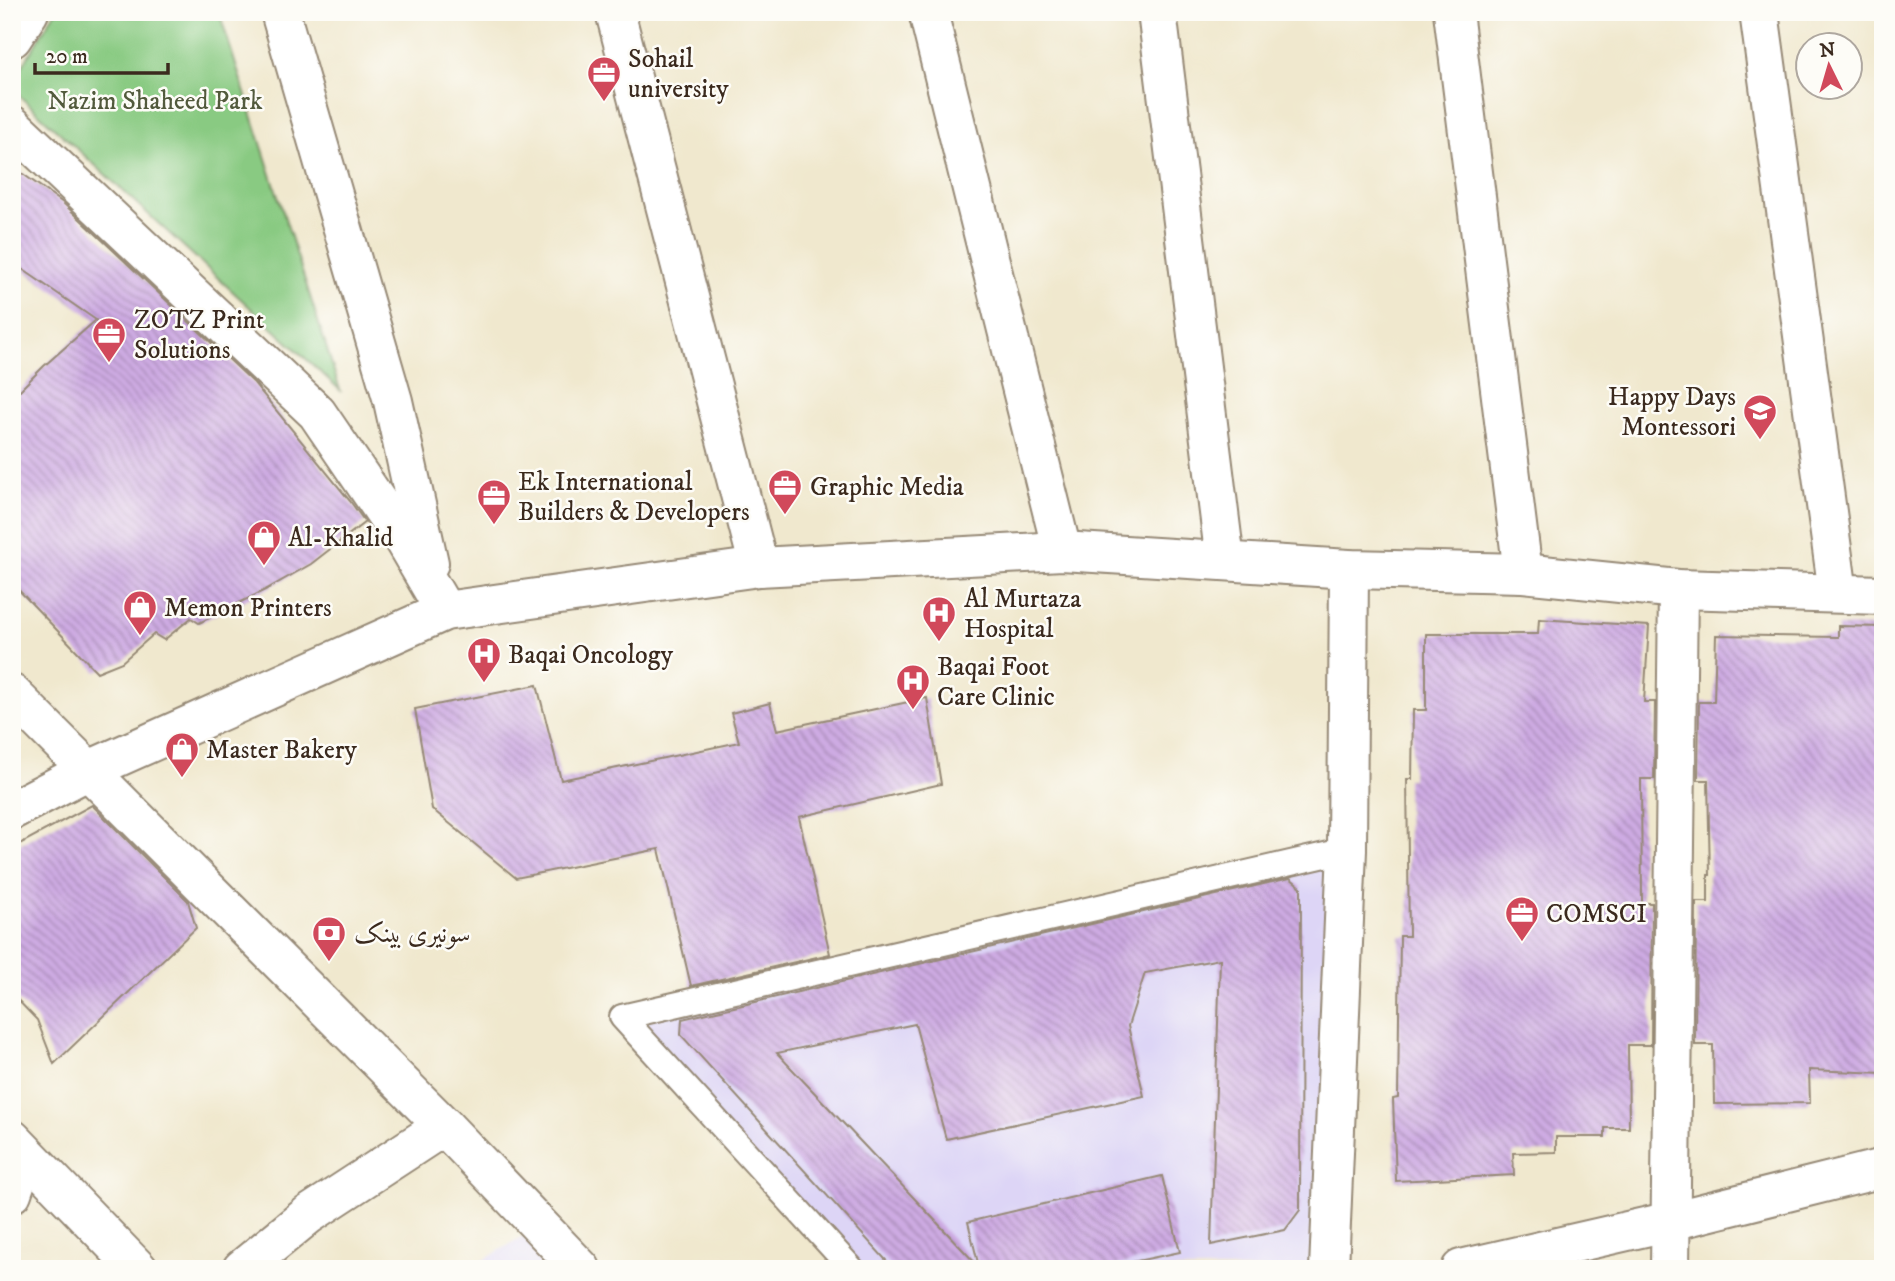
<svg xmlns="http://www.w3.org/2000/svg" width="1895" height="1281" viewBox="0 0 1895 1281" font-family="'IM FELL DW Pica',Amiri,serif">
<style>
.built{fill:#ddd5f6}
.park{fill:#89ca82;stroke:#627a50;stroke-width:2}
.building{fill:url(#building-back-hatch)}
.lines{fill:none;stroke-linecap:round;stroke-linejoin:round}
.service-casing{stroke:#968976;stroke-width:28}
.minor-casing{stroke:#968976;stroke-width:42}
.tertiary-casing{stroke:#968976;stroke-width:42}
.service{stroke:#fff;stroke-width:24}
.minor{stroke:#fff;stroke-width:38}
.tertiary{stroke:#fff;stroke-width:38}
.labels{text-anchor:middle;stroke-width:5;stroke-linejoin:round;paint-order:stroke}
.poi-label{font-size:26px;fill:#3b2a1e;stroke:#fdfcf7;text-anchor:start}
.park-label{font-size:26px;fill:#525a3c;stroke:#fdfcf7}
</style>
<defs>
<pattern id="building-back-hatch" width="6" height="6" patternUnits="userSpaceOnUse" patternTransform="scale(1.75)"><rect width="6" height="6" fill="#ceabe3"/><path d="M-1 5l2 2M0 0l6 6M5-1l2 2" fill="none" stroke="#a88bb7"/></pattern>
</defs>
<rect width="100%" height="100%" fill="#fdfcf7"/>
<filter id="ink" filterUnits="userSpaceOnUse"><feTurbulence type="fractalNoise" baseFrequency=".0143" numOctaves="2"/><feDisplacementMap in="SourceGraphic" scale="14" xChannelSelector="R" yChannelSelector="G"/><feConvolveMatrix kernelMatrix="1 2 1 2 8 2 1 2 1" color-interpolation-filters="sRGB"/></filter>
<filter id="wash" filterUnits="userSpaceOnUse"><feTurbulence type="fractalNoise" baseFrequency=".00686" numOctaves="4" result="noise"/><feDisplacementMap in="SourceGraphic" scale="28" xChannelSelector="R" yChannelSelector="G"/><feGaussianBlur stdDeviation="1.57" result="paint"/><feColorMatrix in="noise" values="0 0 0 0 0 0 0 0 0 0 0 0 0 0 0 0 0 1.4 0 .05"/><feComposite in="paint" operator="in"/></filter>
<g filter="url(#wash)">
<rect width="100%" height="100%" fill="#f0e8ce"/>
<g class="built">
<path d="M1347,850l-18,419h-477l-230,-252z"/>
<path d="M540,1226l41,43h-112z"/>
</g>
<path class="park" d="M55,12h164l121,378 -328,-301v-6z"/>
<g id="blocks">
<g class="building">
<path d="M12,166l51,37 191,180 96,118 15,21 -54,42 -46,26 -66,33 -8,-5 -27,22 -10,-6 -32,28 -25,10 -85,-89v-185l32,-32 52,-46 -84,-58z"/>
<path d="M1539,619l110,7 -5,76h11l-1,77h-13l1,124h10l-1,142h-23l1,83h-24v9h-49v15l-43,1 1,22 -118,6 -3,-82 5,-1 2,-162h9l-2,-157h5l1,-69h13v-76h112z"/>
<path d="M1838,626l45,1v446l-74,-3 1,33 -96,1 -1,-59h-18l1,-143h12v-27h2l-2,-95h-10l1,-78h15l2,-67 122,2z"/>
<path d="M537,685l24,95 178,-38 -8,-29 39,-10 7,27 150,-32 14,86 -142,33 31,137 -139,32 -32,-137 -143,29 -84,-69 -17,-100z"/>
<path d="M92,805l96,96 8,27 -142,136 -17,-44 -25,-26v-146z"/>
<path d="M1290,878l11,9 -1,323 -15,20 -74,15 9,-286 -75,14 -17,53 16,70 -198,43 -31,-115 -138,29 202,214 -11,-45 194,-46 18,76 -81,17h-205l-213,-234 1,-16z"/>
</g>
</g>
</g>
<g filter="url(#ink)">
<use href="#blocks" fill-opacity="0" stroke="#968976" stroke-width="2"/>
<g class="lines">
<g class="service-casing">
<path id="service" d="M852,1269l-230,-252 725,-167"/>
</g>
<g class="minor-casing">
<g id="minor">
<path d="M280,12l113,389 36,162"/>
<path d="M615,12l144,555"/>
<path d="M928,12l134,539"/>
<path d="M1157,12l68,549"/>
<path d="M1453,12l70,561"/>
<path d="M1759,12l79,581"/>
<path d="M12,38l17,-26"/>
<path d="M12,125l305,288 87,128 41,70"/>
<path d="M12,1139l126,130"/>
<path d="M12,1193l13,-38"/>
<path d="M242,1269l66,-54 136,-89"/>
<path d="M1329,1269l18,-419 2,-281"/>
<path d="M1461,1269l210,-48 212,-53"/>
<path d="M1670,1269l8,-680"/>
</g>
</g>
<g class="tertiary-casing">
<g id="tertiary">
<path d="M12,694l432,432 137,143"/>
<path d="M12,810l77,-40 356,-159 314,-44 303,-16 287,18 174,4 155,16 205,6"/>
</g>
</g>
<use href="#service" class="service"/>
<use href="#minor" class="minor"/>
<use href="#tertiary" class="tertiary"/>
</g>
</g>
<defs>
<g id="office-pin" transform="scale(1.75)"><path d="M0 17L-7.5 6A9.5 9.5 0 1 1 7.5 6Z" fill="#d1495b" stroke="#fdfcf7"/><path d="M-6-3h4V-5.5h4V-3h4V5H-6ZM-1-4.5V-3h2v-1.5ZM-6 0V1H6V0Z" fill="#fff"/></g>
<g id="school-pin" transform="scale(1.75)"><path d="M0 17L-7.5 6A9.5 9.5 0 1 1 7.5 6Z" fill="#d1495b" stroke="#fdfcf7"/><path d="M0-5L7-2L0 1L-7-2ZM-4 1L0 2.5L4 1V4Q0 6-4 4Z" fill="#fff"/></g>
<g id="shop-pin" transform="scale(1.75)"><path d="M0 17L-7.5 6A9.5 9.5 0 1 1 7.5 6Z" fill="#d1495b" stroke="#fdfcf7"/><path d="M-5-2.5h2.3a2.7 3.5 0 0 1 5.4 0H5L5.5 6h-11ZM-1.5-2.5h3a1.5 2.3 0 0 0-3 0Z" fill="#fff"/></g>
<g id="hospital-pin" transform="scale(1.75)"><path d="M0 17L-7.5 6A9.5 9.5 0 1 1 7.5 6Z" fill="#d1495b" stroke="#fdfcf7"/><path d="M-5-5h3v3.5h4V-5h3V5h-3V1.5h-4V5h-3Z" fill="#fff"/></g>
<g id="bank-pin" transform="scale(1.75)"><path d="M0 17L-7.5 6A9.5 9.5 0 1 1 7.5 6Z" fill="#d1495b" stroke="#fdfcf7"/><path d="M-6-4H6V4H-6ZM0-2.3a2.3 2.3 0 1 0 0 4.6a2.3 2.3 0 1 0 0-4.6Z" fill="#fff"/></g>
</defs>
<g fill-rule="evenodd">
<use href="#office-pin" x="604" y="73"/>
<use href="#office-pin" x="109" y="334"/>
<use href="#school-pin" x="1760" y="411"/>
<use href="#office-pin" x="785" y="486"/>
<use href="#office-pin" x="494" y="496"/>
<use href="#shop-pin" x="264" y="537"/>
<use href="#shop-pin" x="140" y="607"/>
<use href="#hospital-pin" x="939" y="613"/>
<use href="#hospital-pin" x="484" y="654"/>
<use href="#hospital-pin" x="913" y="681"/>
<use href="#shop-pin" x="182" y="749"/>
<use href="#office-pin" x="1522" y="913"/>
<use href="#bank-pin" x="329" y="933"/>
</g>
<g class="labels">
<g class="poi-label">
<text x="628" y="67">Sohail<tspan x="628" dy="30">university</tspan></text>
<text x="134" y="328">ZOTZ Print<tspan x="134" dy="30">Solutions</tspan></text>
<text x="1736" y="405" text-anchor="end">Happy Days<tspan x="1736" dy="30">Montessori</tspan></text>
<text x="518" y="490">Ek International<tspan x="518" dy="30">Builders &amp; Developers</tspan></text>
<text x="810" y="495">Graphic Media</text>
<text x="288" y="546">Al-Khalid</text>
<text x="964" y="607">Al Murtaza<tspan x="964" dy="30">Hospital</tspan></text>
<text x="164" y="616">Memon Printers</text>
<text x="508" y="663">Baqai Oncology</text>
<text x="937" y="675">Baqai Foot<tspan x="937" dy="30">Care Clinic</tspan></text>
<text x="206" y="758">Master Bakery</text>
<text x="1546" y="922">COMSCI</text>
<text x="354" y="942">سونیری بینک</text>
</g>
<g class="park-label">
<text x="155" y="109">Nazim Shaheed Park</text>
</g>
</g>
<rect width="1895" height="1281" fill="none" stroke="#fdfcf7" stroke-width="42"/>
<g transform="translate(1829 66) rotate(355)"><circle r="33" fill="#fdfcf7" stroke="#afa8a0" stroke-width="2"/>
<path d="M0-5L12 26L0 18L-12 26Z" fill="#d1495b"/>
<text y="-10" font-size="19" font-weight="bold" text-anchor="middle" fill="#3b2a1e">N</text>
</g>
<path d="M35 63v10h133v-10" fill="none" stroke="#3b2a1e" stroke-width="3.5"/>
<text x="46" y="63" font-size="21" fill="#3b2a1e" stroke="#fdfcf7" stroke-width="5" paint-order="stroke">20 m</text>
</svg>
